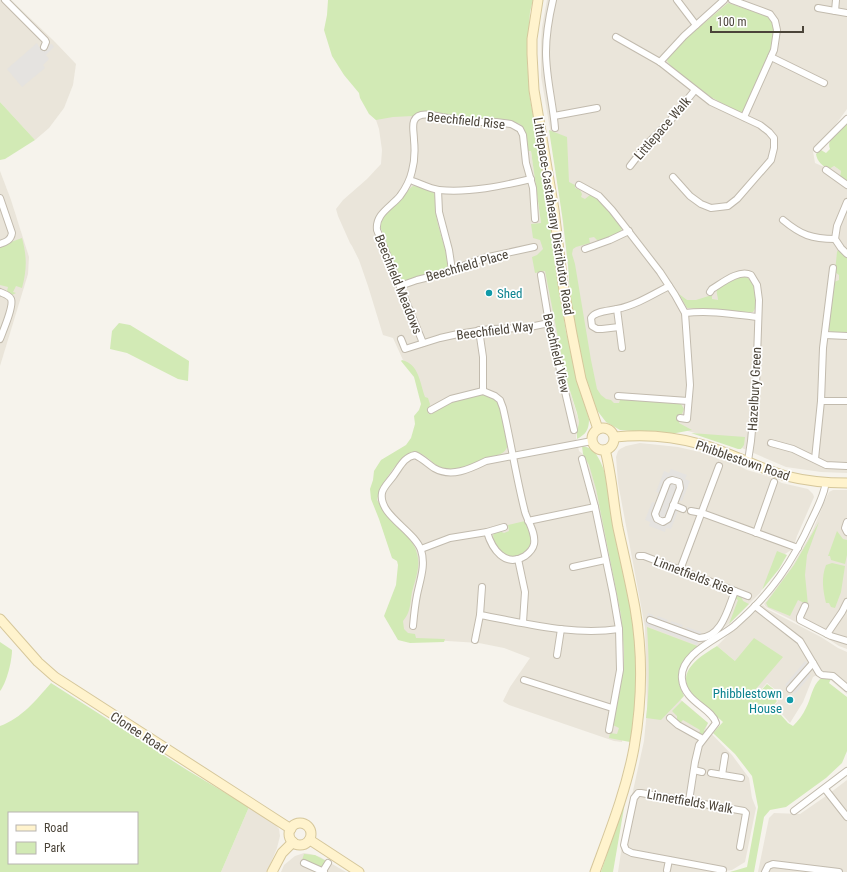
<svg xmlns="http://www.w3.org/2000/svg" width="847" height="872" viewBox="0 0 847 872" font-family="'Roboto Condensed',sans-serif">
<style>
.residential{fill:#eae5da}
.green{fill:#d2eab5;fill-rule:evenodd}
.parking{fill:#e5e3e0}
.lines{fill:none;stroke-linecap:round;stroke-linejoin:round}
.street-casing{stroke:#c2bbae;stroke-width:8}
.secondary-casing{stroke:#d6c79b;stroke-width:11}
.street{stroke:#fff;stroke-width:6}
.secondary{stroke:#fff3cd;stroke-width:9}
.culture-dot{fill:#0f9aa8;stroke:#fff;stroke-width:1.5}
.labels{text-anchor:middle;stroke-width:3.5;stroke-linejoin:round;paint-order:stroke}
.street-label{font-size:13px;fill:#4b4439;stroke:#fff}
.culture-label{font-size:13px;fill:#0d838f;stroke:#fff;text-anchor:start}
</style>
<rect width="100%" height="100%" fill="#f6f3ec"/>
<g class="residential">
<path d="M0,0h11l43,41 22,23 -3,21 -9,23 -15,20 -14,12 -35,-38z"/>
<path d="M547,0h300v109l-21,29 -13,13 2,12 9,4 10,-1 7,5 -1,5 7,5v292l-26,-1 -35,-5 -58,-25 -131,-36 -29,-141 -12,-100 -15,-89v-34l1,-15z"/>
<path d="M365,100l160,17 8,47 8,59 29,168 9,31 -3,15 3,14 5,4 9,17 32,161 -1,95 -2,14 -8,-1 -105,-36 -5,-3 -1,-1 7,-14 20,-29 -26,-10 -25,-5 -79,-5 -1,-52 2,-21 -29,-72 39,-49 12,-38 -7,-27 -13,-19 -10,-22 -10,-3 -15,-49 -9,-26 -7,-14 -2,-3 -12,-27 -2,-7 7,-9 24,-21 14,-15 1,-14 -3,-21 -3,-9 -3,-3z"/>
<path d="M0,171l11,29 18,57 -1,17 -28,92z"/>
<path d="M640,443l38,4 35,8 16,6 18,9 20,6 15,7 26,6 5,5 1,3 -17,39 -4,13 -13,8 -20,36 -31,31 -42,29 -9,12 -1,31 4,4 27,23 -2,5 26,27 17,23 3,20 4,10 -11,54 -13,8 -17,2h-97l9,-59 6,-22 11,-50 3,-31 -2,-83 -27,-144 -2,-26 2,-6 2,-2 6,-3z"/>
<path d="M833,490h14v159l-8,-3 -17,-11 -56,-28 -2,-3 29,-39 19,-33 15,-36 2,-4z"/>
<path d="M763,605l4,4 54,28 17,11 9,4v42l-20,-17 -10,-2 -4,2 -10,25 -13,21 -16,-18 4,-4 -5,-5 4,-5 -10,-8 -9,10 -4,-3 -19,-29 -18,-15 13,-13z"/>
<path d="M847,780v92h-89l11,-54 5,-5 26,1 26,-18z"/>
<path d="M249,807l26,17 4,5 1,7 -3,12 -10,24h-46z"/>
<path d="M304,853l6,1 10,3 26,15h-65l3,-7 11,-9z"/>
</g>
<g class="green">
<path d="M328,0h205l-3,12 -3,47 3,40 12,61 14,108 10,64 23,87c0,11 -3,15 -12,20v-7l2,-10 -2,-9 -11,-35 -21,-107 -10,2 -3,-16 5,-2 6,-6 -3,-9 -7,-2 -2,-14 10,-1 -10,-72h-4l-4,-23 -3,-4 -15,-5h-37l-43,-8 -12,5 -20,1 -17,3 -7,-6 -9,-16 -1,-5 -15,-18 -12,-19 -8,-26 3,-15z"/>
<path d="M728,3l38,13c5,3 8,9 8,16 2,16 -21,58 -28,75l-4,5h-4l-29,-16 -37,-29 -5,-6 1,-3 21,-22z"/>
<path d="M0,102l35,38 -30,19 -5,1z"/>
<path d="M847,123v58l-7,-5 1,-5 -7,-5 -5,3c-7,-3 -12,-8 -13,-15l5,-4 5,3 4,-4c-4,-11 10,-19 17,-26z"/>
<path d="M549,130l18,7 2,45 6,3v3l5,2 2,4 -1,3 4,2 5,-4c11,2 26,23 32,33l-2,5 -20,8h-2l-4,-4 -5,1 1,5 -14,4 -3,2 -1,5 3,10 16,96 6,29 4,6 5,4 5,1 3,3h5l1,-3 4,-2 57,6 3,5 -2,5 -3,1v8l13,7 -21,4 -51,-4 -14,-8 -10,-13 -5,-11 -9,-32 -11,-57 -3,-44 -5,-44z"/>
<path d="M413,186c5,0 16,3 20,6 4,4 2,17 3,22 2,17 11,34 12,52 -5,7 -33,12 -42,15h-4l-3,-5 -19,-50c0,-12 15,-19 22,-28 4,-4 6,-9 11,-12z"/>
<path d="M22,238c5,19 5,31 0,50l-6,-2 -3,6 3,1 -4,2 -5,-4 1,-4 -8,-2v-39z"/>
<path d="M838,250l9,7v75h-16l-2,-2 -1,-3 6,-45 5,-2v-5l-4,-3 2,-20z"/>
<path d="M743,276c13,2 17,28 10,36h-8l-37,-3 -21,-1 -8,-14 8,6h9l16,-5v4l6,1c0,-4 -2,-7 -1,-10 2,-5 21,-12 26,-14z"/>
<path d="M119,323l11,2 59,36 -1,20 -10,-2 -51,-26 -17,-4 2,-18z"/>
<path d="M402,360c17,4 18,23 23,37l3,1 2,6 -2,10c16,-7 58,-33 71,-9 5,8 7,30 9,40 -4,12 -12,9 -22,13 -12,5 -22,12 -35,12 -17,-1 -20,-13 -32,-17 -17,-5 -39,33 -42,47l4,6c14,19 41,35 37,62 -1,8 -4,16 -6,24 -2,11 -1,20 -9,29l1,8 4,4 7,1 1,4 29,1 -1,3 -34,1 -12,-3 -14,-24 12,-31 2,-20 -1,-4 -5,-3 -13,-39 -8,-20 -1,-10 3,-9 1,-9 7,-11 25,-15 5,-7 4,-14 -1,-8 5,-6 2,-6 -7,-27 -13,-16z"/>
<path d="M691,433l54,4 -1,8 -3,4h-3z"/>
<path d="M582,446c10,1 15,8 19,17 8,16 8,39 11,57 9,47 23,93 24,141 1,26 -2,51 -4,77l-2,4 -21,-4 1,-5 7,1 2,-6 -6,-3 2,-16 9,-43v-15l-3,-36 -25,-126 -7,-24 -6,-11z"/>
<path d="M525,521c2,6 7,14 7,20 -1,6 -4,10 -9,13 -25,14 -42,-32 -19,-21l5,-2 -1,-6z"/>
<path d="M819,522l-12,33 -2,20 3,30 -10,-5 -8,16 -22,-9 -2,-4 28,-38z"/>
<path d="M837,531l6,8 4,1v15l-2,9 -14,-4 -1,-4h-2z"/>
<path d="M777,551l10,4 -8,14 -17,21z"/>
<path d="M832,563l13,3 -4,26 -6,16 -4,-1 -2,-4h-3c-3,-13 -5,-25 0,-38z"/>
<path d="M737,596h4l2,5 6,3 -20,20 9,-24 -4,-2z"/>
<path d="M647,627l53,20 -19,21 -2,16 5,12 -23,24 -15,-2c4,-30 3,-60 1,-91z"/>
<path d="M754,638l29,19 -28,33 3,4 9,-10 9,7 -3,5 4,5 -4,5 15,17 5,3c5,-5 10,-11 13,-18 5,-9 6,-22 14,-29h11l-2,4 18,14v54l-5,12 -16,15 -40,29 -16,3 -6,7 -10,55h-24l17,-5 11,-60 -6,-31 -17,-22 -22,-21 10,-11 -32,-29c-16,-22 10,-37 26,-47l18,15z"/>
<path d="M0,642l12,8c0,10 -5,32 -12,41z"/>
<path d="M51,683l136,87 62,37 -28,65h-221v-146c22,-8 36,-26 51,-43zM9,813h128v50h-128z"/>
<path d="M682,701l26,22 -4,7 2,3 -3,2 -4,-1 1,-4 -17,-10 -3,3 -3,-3v-4l-5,-5z"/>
<path d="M624,802h1l-12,70h-12z"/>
<path d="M304,854l11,1 11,6 -4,5h-5l-15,-6z"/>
</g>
<g class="parking">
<path d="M37,43l2,4 13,-3 2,3 -8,8 3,4 -6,6 2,3 -23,19 -15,-18z"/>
<path d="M671,469l16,6 -2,4 5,2 -8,20 -4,-1 -4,10 4,1 -7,18 -5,-1 -1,4 -16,-6 1,-4 -5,-2 7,-18 4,1 3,-10 -3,-1 8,-21 5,2z"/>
<path d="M648,613l5,2 3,4 2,-3 10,4 -2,3 4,1 1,-3 12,4 -2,3 4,2 2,-3 14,5 -4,13 -52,-20z"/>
<path d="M805,661l7,7 -5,5 4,2 -16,19 -10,-9z"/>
</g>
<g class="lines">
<g class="street-casing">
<g id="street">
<path d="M5,0l40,40 1,2 -2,5"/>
<path d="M553,0c-4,17 -7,34 -7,52 0,26 7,51 9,76"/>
<path d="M677,0l19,25"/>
<path d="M732,0l38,14 5,7 2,9 -3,20 -30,67"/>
<path d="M818,8l29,5"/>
<path d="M835,11l1,-11"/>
<path d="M616,37l44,25 51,40 49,23 9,7 5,6v10l-3,12 -34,39 -9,7 -17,2 -10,-4 -11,-8 -17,-19"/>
<path d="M771,57l53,26"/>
<path d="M660,62l24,-26 40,-36"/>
<path d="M554,116l43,-8"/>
<path d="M817,149l30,-30"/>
<path d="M630,166l17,-22 22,-22 26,-32"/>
<path d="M826,170l21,15"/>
<path d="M410,180c9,3 20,9 29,10 30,3 63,-4 92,-11"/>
<path d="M579,185l20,11 13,14 48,62 15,23 10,18 5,72 -3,34 -7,-1"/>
<path d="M438,190l1,22 10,38 3,20"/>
<path d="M0,198l12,35c-1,7 -6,9 -12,11"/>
<path d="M847,202l-10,24 -2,13 6,9 6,6"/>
<path d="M783,220c18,15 29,19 52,19"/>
<path d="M585,249l25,-9 19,-9"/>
<path d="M541,275l8,48 25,107"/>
<path d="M400,286l17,-6 24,-6 43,-16 50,-11"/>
<path d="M0,292c4,2 9,3 11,7 3,7 -8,32 -11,40"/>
<path d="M710,292l2,-3c10,-6 27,-20 39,-14l6,10 2,15 -3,87 -5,54 -3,20"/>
<path d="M617,309l5,39"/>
<path d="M685,313c24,-3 48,1 72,4"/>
<path d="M619,327l-17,2h-5l-5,-3 -1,-8c4,-7 18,-7 26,-9 19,-4 35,-14 52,-23"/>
<path d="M479,330l4,27v34"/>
<path d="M825,335l22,1"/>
<path d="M401,339l4,10 35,-11 18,-4 32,-5 35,-1 24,-5"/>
<path d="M423,343l-46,-113c-2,-16 14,-23 23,-34 6,-8 10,-16 12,-25 3,-11 3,-21 2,-31 0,-6 -2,-14 0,-19 3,-7 11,-7 17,-6l39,7h26l15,2 9,5 3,6 3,28 7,25 2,31"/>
<path d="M618,396l70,5"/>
<path d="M821,401h26"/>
<path d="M431,410l20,-11 32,-8 12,5 5,4 3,8c8,34 13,69 22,104 3,10 11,21 9,32 -1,5 -5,9 -9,12 -20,12 -33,-7 -38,-24"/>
<path d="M771,443l22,6 33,16 20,1"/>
<path d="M582,459l13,48 18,87 6,35 1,41 -11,60"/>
<path d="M815,459l6,-58 2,-53 10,-80"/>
<path d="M672,480l7,2 1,6 -12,31 -5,3 -6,-3 -2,-5 12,-31 2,-2z"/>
<path d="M673,505l10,4"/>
<path d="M691,511l11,2 96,35"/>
<path d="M528,521l67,-14"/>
<path d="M847,522l-2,6 2,4"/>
<path d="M756,533l18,-51"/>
<path d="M421,549l29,-11 37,-6 17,-5"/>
<path d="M639,556h5l104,40"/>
<path d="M518,559l7,33 -2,30"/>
<path d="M573,567l32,-7"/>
<path d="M680,570l39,-104"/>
<path d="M755,606l45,35 19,32 3,2 11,1 14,12"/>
<path d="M805,606l-5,11v3l31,16 16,5"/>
<path d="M480,615c45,8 93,21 139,14"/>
<path d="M650,620l49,18c23,0 29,-30 36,-47"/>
<path d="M413,626c1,-11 2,-21 4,-31 3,-15 9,-30 4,-45 -7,-20 -43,-35 -39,-57 1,-6 8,-12 12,-18 6,-8 10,-18 21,-20 7,3 13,9 19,13 17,10 36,1 52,-7l106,-20"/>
<path d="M827,634l15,-22 5,-10"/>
<path d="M475,640l5,-25 2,-28"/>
<path d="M557,655l4,-26"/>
<path d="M524,680l88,28"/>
<path d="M790,689l23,-26"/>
<path d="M670,718l8,7 25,14"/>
<path d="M694,770l8,2"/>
<path d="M711,773l30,5"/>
<path d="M722,775l3,-19"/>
<path d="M825,789l22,28"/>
<path d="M689,801l6,-39 4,-17 17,-22c-4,-15 -32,-21 -34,-44 -3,-25 36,-40 52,-53 36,-31 59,-64 78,-107 6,-12 12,-24 14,-37"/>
<path d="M794,811l53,-40"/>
<path d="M304,863l20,9"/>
<path d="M667,870l2,-10"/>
<path d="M723,870l-91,-17 -6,-3 -2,-5 10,-47 4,-5h3l103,18 2,2 -6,34"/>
<path d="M323,871l5,-8"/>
<path d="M765,872l3,-6 5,-2 66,8"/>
</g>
</g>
<g class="secondary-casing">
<g id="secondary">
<path d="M538,0l-6,39v15l2,36 20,120 9,74 9,50 9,45 17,50"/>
<circle cx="603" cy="439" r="11"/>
<path d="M615,437c28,-3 57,-1 85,7 30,8 57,24 86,32 20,5 40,7 61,7"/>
<path d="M0,619l38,43 17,15 236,152"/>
<circle cx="300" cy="834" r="11"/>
<path d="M310,840l49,32"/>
<path d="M272,872l10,-19 11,-11"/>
<path d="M595,872c15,-41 31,-81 39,-124 8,-46 9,-94 1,-140 -5,-27 -11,-53 -17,-80 -5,-26 -6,-53 -13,-78"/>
</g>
</g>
<use href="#street" class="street"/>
<use href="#secondary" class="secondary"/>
</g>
<g class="culture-dot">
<circle cx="489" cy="293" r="4"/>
<circle cx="790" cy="700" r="4"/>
</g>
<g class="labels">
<g class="street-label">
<text transform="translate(466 120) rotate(6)" y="5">Beechfield Rise</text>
<text transform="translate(662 128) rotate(-49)" y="5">Littlepace Walk</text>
<text transform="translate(554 216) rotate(81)" y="5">Littlepace-Castaheany Distributor Road</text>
<text transform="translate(467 265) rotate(-16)" y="5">Beechfield Place</text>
<text transform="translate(399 284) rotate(68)" y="5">Beechfield Meadows</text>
<text transform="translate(495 330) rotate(-7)" y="5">Beechfield Way</text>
<text transform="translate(557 353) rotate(77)" y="5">Beechfield View</text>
<text transform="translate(754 389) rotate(-87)" y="5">Hazelbury Green</text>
<text transform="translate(743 460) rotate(19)" y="5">Phibblestown Road</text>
<text transform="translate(694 575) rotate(21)" y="5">Linnetfields Rise</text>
<text transform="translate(139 732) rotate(33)" y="5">Clonee Road</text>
<text transform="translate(690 801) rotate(10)" y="5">Linnetfields Walk</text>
</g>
<g class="culture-label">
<text x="497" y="298">Shed</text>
<text x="782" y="698" text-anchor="end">Phibblestown<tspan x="782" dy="15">House</tspan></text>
</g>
</g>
<rect x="8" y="812" width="130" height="52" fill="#ffffff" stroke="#b7b4b0"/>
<rect x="16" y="825" width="20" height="6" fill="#fff3cd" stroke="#b7b4b0"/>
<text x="44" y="832" font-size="12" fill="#4b4439">Road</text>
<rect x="16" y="842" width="20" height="12" fill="#d2eab5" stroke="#b7b4b0"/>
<text x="44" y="852" font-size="12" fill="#4b4439">Park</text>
<path d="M711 26v6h92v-6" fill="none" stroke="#4b4439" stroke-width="2"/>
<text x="717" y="26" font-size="12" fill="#4b4439" stroke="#ffffff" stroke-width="3" paint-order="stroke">100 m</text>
</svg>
